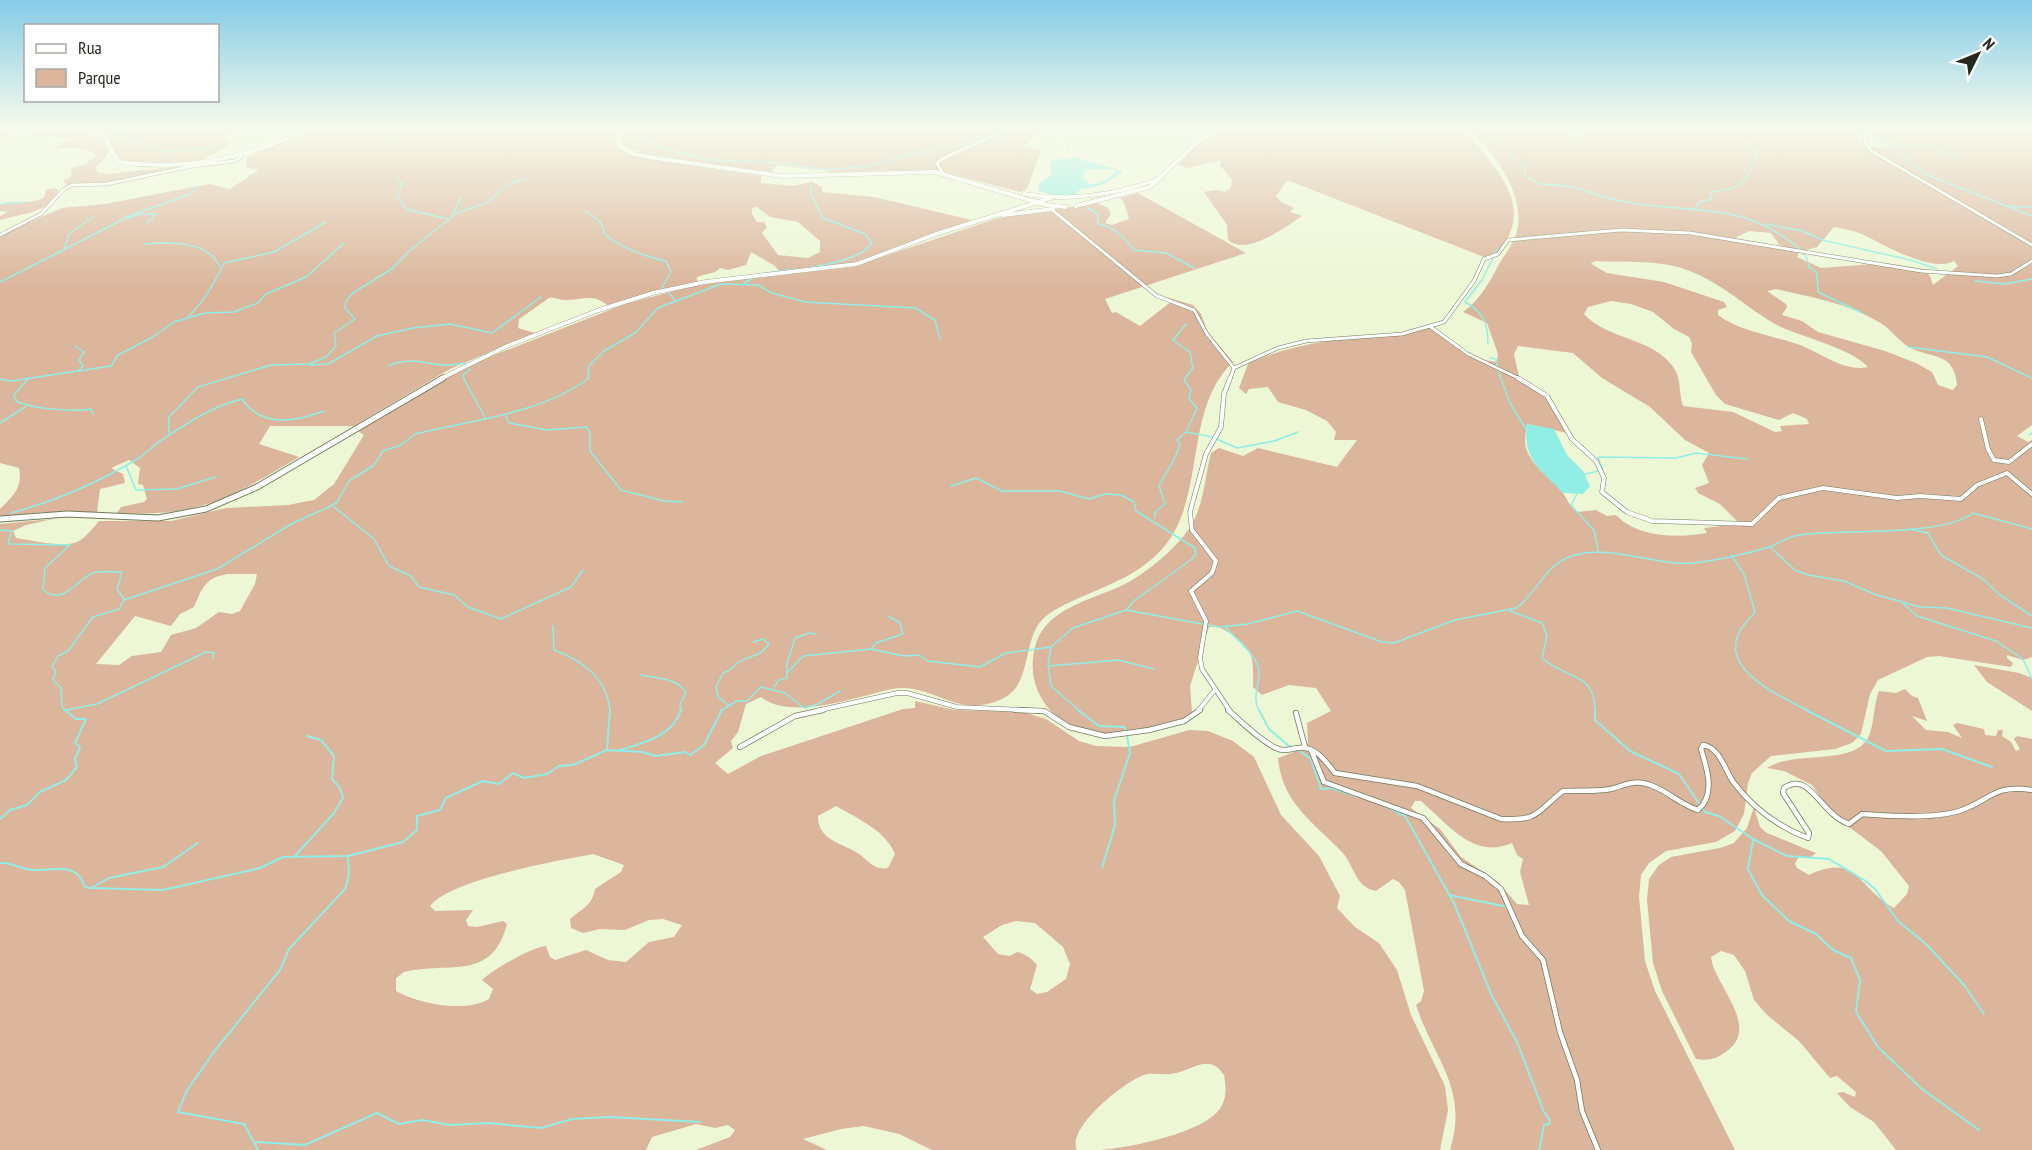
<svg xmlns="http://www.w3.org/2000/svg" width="2032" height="1150" viewBox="0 0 2032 1150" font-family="'PT Sans Narrow',sans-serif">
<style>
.green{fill:#dbb59c;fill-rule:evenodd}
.water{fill:#90eee6;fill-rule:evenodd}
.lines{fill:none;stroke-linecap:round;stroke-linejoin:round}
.stream-far1{stroke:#90eee6;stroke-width:1.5}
.stream{stroke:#90eee6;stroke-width:2}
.minor-far2-casing{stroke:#717a5d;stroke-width:4}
.minor-far1-casing{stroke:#717a5d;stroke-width:5}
.minor-casing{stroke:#717a5d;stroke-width:6}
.major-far1-casing{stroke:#717a5d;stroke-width:4.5}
.major-casing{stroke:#717a5d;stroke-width:7}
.minor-far2{stroke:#fff;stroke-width:3}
.minor-far1{stroke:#fff;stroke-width:4}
.minor{stroke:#fff;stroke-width:4.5}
.major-far1{stroke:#fff;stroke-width:4}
.major{stroke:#fff;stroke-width:5}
</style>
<rect width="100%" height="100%" fill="#edf7d6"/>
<g class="green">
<path d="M0,128c22,0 89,-6 103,12 3,3 4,9 6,13l-13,14 1,5 11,2 91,-10 -95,20 -36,2 -5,-5 9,-5 -1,-8 13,-3 12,-9c-9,-11 -28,-7 -41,-8l15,-9 -56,-7 -14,8z"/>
<path d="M74,128h180l-28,8 -2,2 8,6 -34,18 -35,3 -42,-5 -7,-6 -8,-17z"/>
<path d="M315,128h300l2,20 20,9 124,19v7l31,3 20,-4 10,5v5l52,5 98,23 -122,44 -70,8 -5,-6 -24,-14 -5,13 -18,5 -8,-2c-5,7 -17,5 -24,10l2,3 -91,24c-14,-13 -27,-4 -43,-5 -6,0 -9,-3 -15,-2l-30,21 -1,9 17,5 -85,36 -96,57h-84l-11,18 40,13c-69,41 -98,60 -182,56l4,-6 23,-5 3,-3 -4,-14 -5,-1 2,-16 -11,-8 -18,8 12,6 2,9 -25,6 -3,24 -53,-1 -44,5v-8c13,-13 23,-21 19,-41l-19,-5v-228l62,-27 43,-4 104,-20 21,5 30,-20 -14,-1 1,-11zM757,207l13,10 28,5 22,19v11l-12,6 -30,-3 -16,-22 5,-6 -3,-5h-7l-5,-8v-6z"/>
<path d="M621,128h424l-21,18 16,4v4l-13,35 -7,3 -82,-21 -107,4 -2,-4 -52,-6 -8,9 -128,-21 -18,-8z"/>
<path d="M1220,128h240c11,7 18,18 26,28 27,34 40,58 13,98l-15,3 -197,-77 -11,16 5,6 13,6 -4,4 12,4c-15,10 -56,41 -74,24l-1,-15 -23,-33 10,-2 11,2 6,-5 1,-8 -12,-13 1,-6 -33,8 2,2 -11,-6 14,-16z"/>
<path d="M1465,128h101l3,10 8,3 7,-3 -3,-2 -3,-8h280l-2,2 7,5 -6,4 9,8h23l-23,-16 3,-3h163v297l-15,11 11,6 4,-2v217l-9,3 -16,-5v3l6,5 -2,4 -72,-11 -12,1 -49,23 -8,14 -9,40 -9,9 -17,6 -64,7 -19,17 -4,10 -4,31 -9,17 -19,11 -50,9 -17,12 -8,12 -2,22 6,64 10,30 80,159h-285c19,-62 -16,-90 -34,-145l5,-4 3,-10 -19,-101 -6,-8 -6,-3 -17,12c-22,-4 -21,-26 -35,-40 -28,-29 -59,-48 -63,-93l27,-10 3,-5 -1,-20 24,-12 -15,-23 -27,-3 -27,10 -9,-8c0,-28 3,-35 -22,-53 -7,-5 -13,-8 -22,-7l-19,59 2,27c-8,9 -27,12 -38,14 -17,3 -37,8 -55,7 -46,-4 -77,-46 -63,-91 13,-38 62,-44 93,-61 22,-13 50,-36 63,-58 12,-21 13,-48 19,-71l8,-5 24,8 15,-8 79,19 20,-27h-23l2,-8 -9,-11 -21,-11 -28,-8 -10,-15 -19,2 -3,5 -7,-6 9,-24c58,-28 122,-25 184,-37 19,13 42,34 65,35l1,-8 -11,-31 -24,-11c18,-13 26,-29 36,-48 6,-10 16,-22 18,-33 9,-36 -24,-84 -52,-103zM1834,227c10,2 23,4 32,9 18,9 66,37 88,25l4,5 -25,19 -3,-9 -7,-7 -37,-6 -65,5 -24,-11 2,-5 18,-5zM1749,231l22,2 9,13 -45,-8zM1596,261c31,2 61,-2 91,9 35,12 61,40 94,57 24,11 69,21 87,40 -23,6 -50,-16 -71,-23 -26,-9 -56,-12 -79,-29v-5l9,-3 -3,-5 -60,-20 -57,-9 -14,-8 -2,-2zM1776,289c36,8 75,15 106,35 10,6 18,19 29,24 20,11 43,3 46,37l-4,5 -15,-5 -6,-13 -16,-9 -31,-12 -67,-19 -16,-11 -20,-6 5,-8 -1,-3 -19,-13zM1611,301l20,3 22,8 21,17 15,8 3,6 -1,9 25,43 9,9 54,16 14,-7 14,6 2,5 -29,2 2,5 -7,1 -42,-20 -50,-6c-4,-11 -2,-27 -8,-36 -19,-33 -67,-29 -91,-56l4,-7zM1518,346l55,7 29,25 48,29 35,33 24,13 -7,12 7,18 -14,5 3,5 22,11 20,20 -36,4 3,5c-29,5 -69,5 -91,-18l-9,1 -11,-6 -19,2c-8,-6 -10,-14 -16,-22 -12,-13 -30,-25 -35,-42 -2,-7 0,-17 1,-24l40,9 -17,-37 -31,-19 -5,-23zM1415,801h6c27,23 52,59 91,42l5,12 6,4 -3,13 9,33 -12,-1 -19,-22 -37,-25 -21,-28 -29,-21z"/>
<path d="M54,188l4,2c-6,23 -39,24 -58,30v-4l8,-4 -8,-1v-7c15,-6 29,3 44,-7l2,-7z"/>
<path d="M1138,193l108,60 -141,46 7,14 4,-1 24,14 32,-25 -20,-12 14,8 27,8 8,9 6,17 26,31c-49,47 -27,129 -66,181 -22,29 -56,41 -88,55 -13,6 -28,12 -38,23 -19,23 -9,64 -39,78 -46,21 -71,-18 -110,-10 -36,8 -101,32 -131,8l-15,7 -8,28 -7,9 2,7 -18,15 13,11 33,-18 142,-47 12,-1v-7l40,9 68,2 23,7 33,22 17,5 34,1 59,-17 19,1 25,10 21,16 27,58 38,41 21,40 -3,12 18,19 24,16 18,27 14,45 34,71 3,24 -8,40h-340c28,-2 106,-17 121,-43 6,-10 5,-21 3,-32 -14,-22 -30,-6 -48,-2 -11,3 -22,-1 -32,2 -19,6 -78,53 -67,75h-145l-33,-16 -35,-8 -23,3 -38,10 24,11h-131l34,-13 5,-7 -7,-5 -13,3 -19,-4 -44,13 -6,13h-646v-626l53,-5 -27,6 -13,6 3,7c15,2 50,11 63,3 7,-4 14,-13 20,-20h72l55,-13 62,-3 26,-5 20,-16 30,-49 -6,-4 87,-53 39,-19 141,-55 72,-19 155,-18 146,-49 99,-15 11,5 3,6 -6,9 7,2 17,-6 -5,-17 -4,-4zM228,574h29l-2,10 -15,27 -8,3 -13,-2 -23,16 -25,7 -10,17 -29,4 -13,9 -23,-1 39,-48 36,10 9,-12 14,-7c8,-19 12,-30 34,-33zM836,806c21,12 50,25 59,48l-7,14c-15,3 -20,-9 -32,-16 -14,-8 -39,-13 -38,-36zM593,854l31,11 -3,7 -26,17c-3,17 -12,19 -25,30l1,9 12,5 17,-4 25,1 24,-10 14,-1 19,6 -8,12 -25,5 -23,20 -18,-2 -22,-10 -31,10 -5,-3 -4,-11c-14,1 -54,24 -64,34l11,9 -4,10c-24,14 -70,5 -93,-8v-13l8,-6c46,-11 88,10 103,-48l-4,-3 -26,6 -9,-1 -2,-6 7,-10 -38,1 -5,-5c22,-27 127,-45 163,-52zM1016,921l19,2 28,24 7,17 -4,15 -19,13 -10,2 -7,-5 7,-24c-6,-7 -11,-11 -20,-13l-7,4 -12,-2 -15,-17 19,-12z"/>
<path d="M1974,665l45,8 13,5v33l-45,-29z"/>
<path d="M1905,689l7,7 6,2 9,23 -15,-5 14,14 22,2 14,6 -9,-13 4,-2 27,6 1,6 11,1 2,-6h5l-1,6 9,6 5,9 4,-2 -6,-10 3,-3 15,3v411h-136l-22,-28 -24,-15 -13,-14 6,-1 12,5 1,-5 -19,-16 -7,2 -31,-37 -32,-26 -13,-15 -9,-29 -11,-16 -13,-4 -10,6c3,28 50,69 16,94 -11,8 -18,10 -31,8l-34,-68 -9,-28 -6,-63 2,-21 10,-14 12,-8 49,-9 14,-5 13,-15 7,-21 6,20 7,6 49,20 -5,4 -13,1 -3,6 2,4 12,7c49,-23 48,13 85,33l13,-14 2,-8 -28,-35 -48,-36 -21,-30 -28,-14 -17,-3c27,-18 86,-2 101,-30 7,-15 5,-32 11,-47l17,2z"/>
</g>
<g class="water">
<path d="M1074,157l49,14c-15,12 -24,16 -42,18l-7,6h-21l-14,-4v-8l13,-9 -2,-8 2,-5zM1091,169l22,1 2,2 -9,8 -15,5 -8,-7 2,-7z"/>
<path d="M1527,424l27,5 13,26 16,16 7,15 -7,8 -20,-1c-22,-24 -41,-33 -36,-69z"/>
</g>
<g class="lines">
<g class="stream-far1">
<path d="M109,128l25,15 19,2 7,7 59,-4"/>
<path d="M634,128l5,4 -1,5 20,10 50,13 64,2 54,8 44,-4 50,-14 57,-10"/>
<path d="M1064,128l-4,7 10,18"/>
<path d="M1380,128l-2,1 5,11"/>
<path d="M1496,128l12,25 17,14v8c17,14 27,8 47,12 16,4 32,11 49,14 62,13 115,-1 170,41 9,7 17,13 18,25l8,6 1,19 44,21"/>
<path d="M1868,128l6,3 7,11 14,6 30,26 107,42"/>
<path d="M1877,135l19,10 34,1 28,11"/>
<path d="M973,141l16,-13"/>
<path d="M984,143l28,-9 9,-6"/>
<path d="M396,144l-2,-5 17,-11"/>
<path d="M398,178l4,6 -5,12 9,13 42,10"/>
<path d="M0,204l27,-2"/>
<path d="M2006,206l26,1"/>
<path d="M1088,208l10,6v10c17,3 26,13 36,26l32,3 28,15"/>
<path d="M1695,210l3,-7 14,-4 -1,-7c34,-4 31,-7 47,-36l-12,-14"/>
<path d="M585,211c5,3 12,7 15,11 3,4 3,10 6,13 12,12 44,23 60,26l5,11 -9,16 2,2"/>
<path d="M455,214l33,-12 19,-17 17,-6"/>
<path d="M126,217l64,-23 8,-7"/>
<path d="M1765,224l38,7 19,9 88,20 27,9"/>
<path d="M145,244c25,-2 63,-4 75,23"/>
<path d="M64,250l5,-16 24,-17"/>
<path d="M807,268c18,-3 55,-9 65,-25l-7,-9 -42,-16 -12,-24v-9"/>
<path d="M759,274l37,-5"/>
<path d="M1975,281l30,3 27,-5"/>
<path d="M0,282l122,-62 18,-6h16l-9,9"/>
<path d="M741,285l14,-8"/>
<path d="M668,292l7,8"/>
<path d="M189,316c15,-14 26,-34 35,-53l50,-11 52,-30"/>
<path d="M1488,344c0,-20 -4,-32 -23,-42l17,-22 16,-32"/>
<path d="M75,346l9,6 -5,8 4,6 -5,5"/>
<path d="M1908,347l79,10 45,21"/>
<path d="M1490,358l6,1 1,7"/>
<path d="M309,365l19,-1 49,-28 36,-8 37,-4 42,9 49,-36"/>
<path d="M388,366c30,-13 45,5 76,-3l6,7 -7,5 2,6 21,38"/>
<path d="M1498,370l12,33 16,26"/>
<path d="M29,378l-15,17 2,6c16,8 57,11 75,8l2,5"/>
<path d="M0,379l11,2 100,-15 7,-11 33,-17 23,-16 31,-9 29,-1 24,-9 8,-9 40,-17 38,-34"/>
<path d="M505,415l4,8 38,7 39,-3 4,5v19l31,39 43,11 18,1"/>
<path d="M0,423l25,-16"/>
<path d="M1187,432l25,5 25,11 37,-7 24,-9"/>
<path d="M169,435v-18l29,-30 73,-22 38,-1 17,-7 10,-11 -2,-13 21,-14 -10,-11 1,-7 7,-8 40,-25 16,-17 43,-34 9,-20"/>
<path d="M2029,435l3,-2"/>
<path d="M126,466l10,24 41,-1 38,-12"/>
<path d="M1585,474l18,-4 -5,-12 4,-1 74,1 20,-5 51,6"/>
<path d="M1577,494l-6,11 23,25 4,20"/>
<path d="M333,506l41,33 15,27 22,10 8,11 35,8 14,12 33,12 70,-32 12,-17"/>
<path d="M11,513c45,-12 88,-31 128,-55 7,-4 13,-12 21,-17 26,-17 52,-35 82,-42 20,29 52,23 82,12"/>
<path d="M1155,518v-6l10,-8 -6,-18c6,-13 19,-29 21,-43l-3,-3 9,-8 11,-24 -8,-9 2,-9 -7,-10 9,-12 -3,-16 -17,-12 13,-16"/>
<path d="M1910,529l18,4 13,22 42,24 17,16 32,21"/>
<path d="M0,530l12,1 -4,11 2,2 60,1 -25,23 -2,22c22,16 32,-10 50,-17 8,-3 21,-1 29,-1l-5,17 7,10"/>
<path d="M1770,547l25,23 13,5 36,6 33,14 43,12 27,1 85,20"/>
<path d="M1731,555l13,19 11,38c-5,6 -11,12 -15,19 -22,39 43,67 69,80"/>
<path d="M1903,603l14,13 79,25 27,18 9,20"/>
<path d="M1126,610l93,17 29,-3 49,-13 85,31 12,1 61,-23 61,-12c17,-11 28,-38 47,-48 40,-21 89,7 131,3 24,-3 52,-9 75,-16 10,-3 19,-11 30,-12 42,-6 143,2 174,-22l59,16"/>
<path d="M1510,611l32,12 5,13 -5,22c24,22 53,13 53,53"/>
<path d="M553,626l1,24c29,11 53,28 56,61"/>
<path d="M1225,627c11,12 34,29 34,46 0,14 -7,25 0,38"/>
<path d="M1051,647l-3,17 3,22 29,25"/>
<path d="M871,649l5,-6 27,-9 -3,-11 -12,-7"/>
<path d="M1049,666l69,-6 36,9"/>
<path d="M787,673v-10l8,-25 14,-5 7,1"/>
<path d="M641,675c15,3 37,3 45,18l-6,11 1,7"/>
<path d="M774,687l5,-7 8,-2v-5l16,-17 68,-7 33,7 15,-1 9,6 52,6 26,-14 45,-6 22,-19 53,-18 9,-10 57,-41 4,-6 -1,-5 -59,-37 -2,-9 -13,-7 -16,-1 -16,5 -29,-8h-58l-26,-13 -25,8"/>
<path d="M728,705l-10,-8 -2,-10 7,-14c9,-2 9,-7 16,-11 14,-9 19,-3 30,-18l-6,-5 -10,3"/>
<path d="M66,710l31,-6 109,-52 8,1 -1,5"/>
<path d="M67,711l-5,-4 -1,-19 -8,-8 3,-9 -4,-4 6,-11 10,-5 25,-34 26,-8 5,-9 93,-31 76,-46 36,-16 8,-5 12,-21 25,-16 9,-14 18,-6 14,-11c57,-14 126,-20 174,-56l-1,-11 16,-16 31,-18 23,-25 63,-24 37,1 14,8 33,9 110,6 20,12 5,19"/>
<path d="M720,711l17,-10h10l14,-14 24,6 19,15 14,-4 22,-13"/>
</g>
<g class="stream">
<path d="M1078,710l21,16 25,1 2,4"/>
<path d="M1259,710l10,19 21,18"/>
<path d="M1595,710v10l35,31 49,23 26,38 14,4 34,23 34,17 42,3 35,21 11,9 23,32 28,23 38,41 20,29"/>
<path d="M1806,710l80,41 56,-2 50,18"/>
<path d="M607,749l3,-39"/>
<path d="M620,750c23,-7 53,-14 61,-40"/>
<path d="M1298,750l13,9 10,30 10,-1 28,9"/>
<path d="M1389,808l16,8 49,87 38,93 25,46 27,70 6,8 -1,4 -5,1 -5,25"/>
<path d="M0,819l10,-9 17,-5 13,-13 26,-12 11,-13 -2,-8 5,-12 -5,-4 11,-24h-10l-11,-9"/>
<path d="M1753,841l-5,28 14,26 27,26 27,13 17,16 18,8 9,22 -4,32 22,35 44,42 57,41"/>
<path d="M295,856l39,-43 9,-15 -3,-10 -8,-9 2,-23 -13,-16 -14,-4"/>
<path d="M0,863c13,-1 19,6 32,7 22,1 45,-9 53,17l5,1 73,2 97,-22 23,-11 65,-1 55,-14 14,-12v-14l23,-6 6,-12 37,-17 16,3 14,-11 11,5 23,-4 12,-8 14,-1 34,-15 35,2 14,4 29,-4 5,3 14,-10 18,-35"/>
<path d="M1102,868l13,-43 -1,-24 16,-48 -3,-17"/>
<path d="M91,888l18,-10 54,-11 35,-24"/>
<path d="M1449,895l59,12"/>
<path d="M256,1142l49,3 72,-32 22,11 23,-4 28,5 38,-2 53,5 31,-9 38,-2 90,5"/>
<path d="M258,1150l-14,-26 -66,-12 8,-20 27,-39 67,-83 9,-21 56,-60 4,-14 -1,-18"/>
</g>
<g class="minor-far2-casing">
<g id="minor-far2">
<path d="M1859,128l9,3"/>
<path d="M1873,128l-9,13 6,9 162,95"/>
<path d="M943,173l-6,-9 2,-3c23,-13 48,-21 72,-33"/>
<path d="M1051,209l106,87 37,14 13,24 27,34"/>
<path d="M0,235l41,-21 22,-24 9,-5 35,-1 85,-18 43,-5 6,-4"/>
<path d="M1431,327l37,27 52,25"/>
<path d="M1230,379l4,-11 44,-20 28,-7 96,-7 42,-12 30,-41 10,-22 14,-5 10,-14 113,-10 69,3 231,38 76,5 14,-2 21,-13"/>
</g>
</g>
<g class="minor-far1-casing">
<g id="minor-far1">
<path d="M1518,378l29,18 25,43 24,22 8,17 -2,14 25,20 25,9 100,3 27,-26 44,-10 74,10 23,-2 41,3 16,-14 30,-12 25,21"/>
<path d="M1981,419l7,30 6,11 15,2 23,-18"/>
<path d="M816,711l81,-18h10l50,14 87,4"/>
<path d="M1198,711l16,-20"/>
<path d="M1230,711l-28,-42 -2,-11 6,-37 -15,-30 21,-18 4,-12 -24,-31 -2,-18 16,-58 15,-27 3,-33 6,-16"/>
</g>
</g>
<g class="minor-casing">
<g id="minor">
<path d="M1015,710l29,1 25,16 36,9 44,-6 35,-9 16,-11"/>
<path d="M1228,710c14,12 31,30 48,38 8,4 14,1 22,0 17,-3 28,14 37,25l82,13 84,33c39,2 35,-7 62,-28 15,-1 33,1 48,-2 11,-3 20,-8 32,-6 21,4 35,21 55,27 18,-16 9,-41 3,-61l2,-4c17,2 22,26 31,38 19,25 45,44 74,55l1,-5 -26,-40 1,-5c26,-18 36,26 65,36l13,-10c27,2 71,5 97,-3 32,-10 32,-27 73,-21"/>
<path d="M1296,713l9,34"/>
<path d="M740,747l55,-31 28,-6"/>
<path d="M1311,750l13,32 99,36 38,46 24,12 16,13 21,47 21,24 17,72 17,48 5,31 16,39"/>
</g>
</g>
<g class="major-far1-casing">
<g id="major-far1">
<path d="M67,128l20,2 17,6 14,26c69,10 131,-5 194,-34"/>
<path d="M618,128l3,19 13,7 21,4 127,18 153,-4 111,33 20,2"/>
<path d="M1024,194c48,8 92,1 137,-16"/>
<path d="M1076,206l74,-19 42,-40 26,-19"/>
<path d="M1003,215l50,-6"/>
<path d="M440,379l67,-33 92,-36 54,-17 52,-11 152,-18 79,-30 115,-36"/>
</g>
</g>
<g class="major-casing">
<path id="major" d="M0,519l67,-5 91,4 48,-9 51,-22 186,-109"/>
</g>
<use href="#minor-far2" class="minor-far2"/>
<use href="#minor-far1" class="minor-far1"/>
<use href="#minor" class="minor"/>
<use href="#major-far1" class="major-far1"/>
<use href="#major" class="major"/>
</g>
<linearGradient id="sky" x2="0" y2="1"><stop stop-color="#85cbe7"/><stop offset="0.44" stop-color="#f7fbed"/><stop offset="1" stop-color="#f7fbed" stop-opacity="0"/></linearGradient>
<rect width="2032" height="289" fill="url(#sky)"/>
<rect x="24" y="24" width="195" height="78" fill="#ffffff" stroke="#a8a9a5" stroke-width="1.5"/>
<rect x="36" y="44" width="30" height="9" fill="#ffffff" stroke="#a8a9a5" stroke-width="1.5"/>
<text x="78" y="54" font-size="18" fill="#25291d">Rua</text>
<rect x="36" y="69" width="30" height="18" fill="#dbb59c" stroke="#a8a9a5" stroke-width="1.5"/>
<text x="78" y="84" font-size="18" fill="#25291d">Parque</text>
<g transform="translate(1978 54) rotate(47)" stroke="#ffffff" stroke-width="4.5" paint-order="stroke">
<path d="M0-4.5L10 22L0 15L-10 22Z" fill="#25291d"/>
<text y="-9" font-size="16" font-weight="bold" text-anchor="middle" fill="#25291d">N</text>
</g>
</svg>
